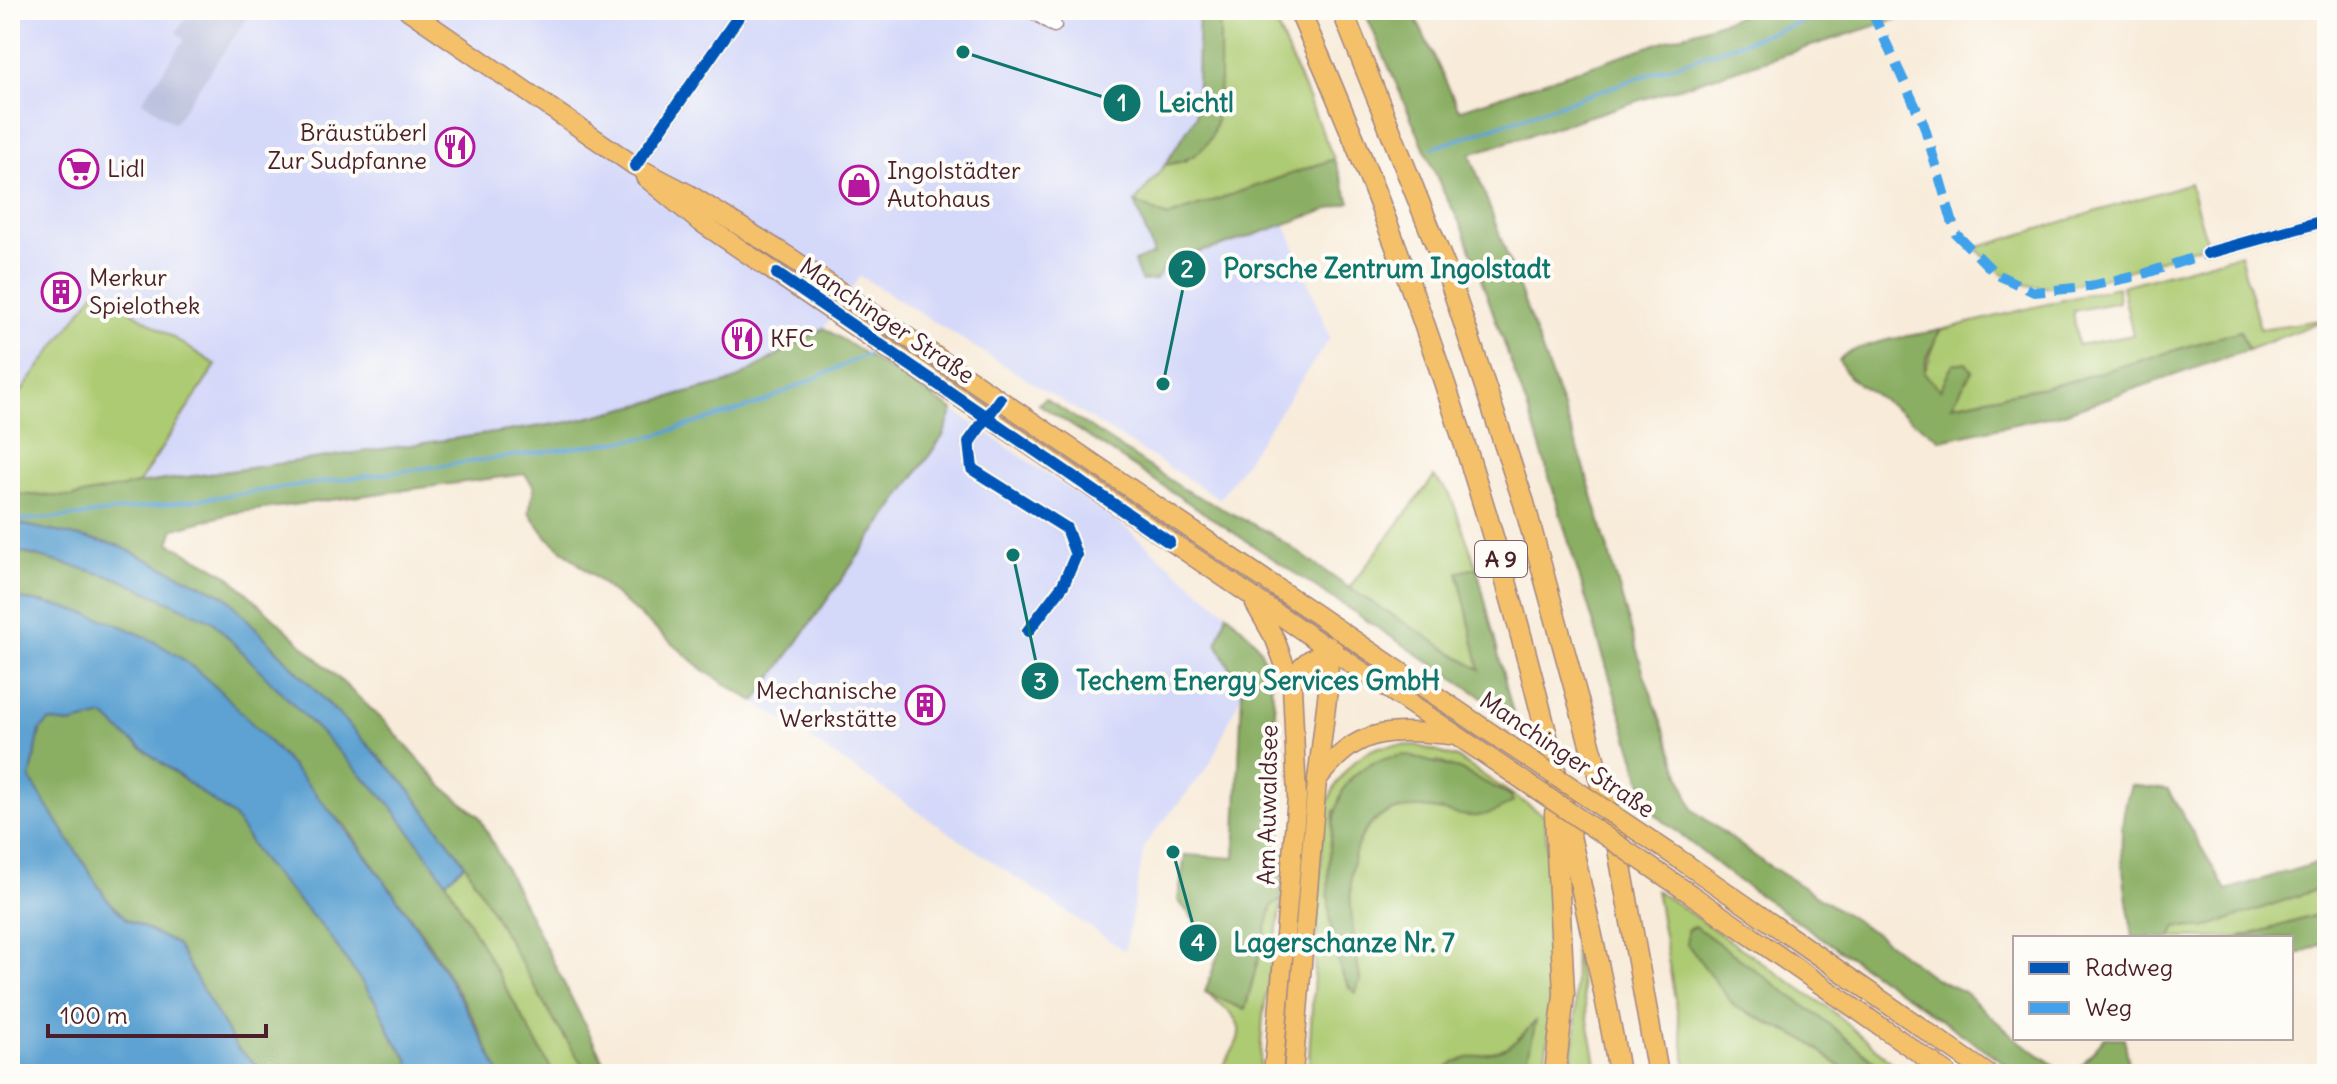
<svg xmlns="http://www.w3.org/2000/svg" width="2337" height="1084" viewBox="0 0 2337 1084" font-family="Delius,sans-serif">
<style>
.built{fill:#d4d8f9}
.industrial{fill:#bdc3de}
.green{fill:#adcb72;stroke:#7c754e;stroke-width:2;fill-rule:evenodd}
.forest{fill:#8aaf64;stroke:#6a6748;stroke-width:2}
.water{fill:#5da2d2;stroke:#54607e;stroke-width:2}
.lines{fill:none;stroke-linecap:round;stroke-linejoin:round}
.stream{stroke:#5da2d2;stroke-width:4}
.minor-casing{stroke:#a18582;stroke-width:17}
.major-casing{stroke:#a18582;stroke-width:21}
.highway-casing{stroke:#a18582;stroke-width:23}
.minor{stroke:#fff;stroke-width:14}
.major{stroke:#f4c16b;stroke-width:18}
.highway{stroke:#f4c16b;stroke-width:20}
.major-bridge-casing{stroke:#a18582;stroke-width:21;stroke-linecap:butt}
.major-bridge{stroke:#f4c16b;stroke-width:18}
.quiet{stroke:#40a2eb;stroke-width:10;stroke-dasharray:20 10;stroke-linecap:butt}
.cycleway-casing{stroke:#fdfcf7;stroke-width:17}
.cycleway{stroke:#0057b8;stroke-width:12}
.labels{text-anchor:middle;stroke-width:8;stroke-linejoin:round;paint-order:stroke}
.shield{fill:#fdfcf7;stroke:#806168;stroke-width:2}
.shield-label{font-size:22px;font-weight:bold;fill:#4a1f2b}
.poi-label{font-size:24px;fill:#4a1f2b;stroke:#fdfcf7;text-anchor:start}
.street-label{font-size:24px;fill:#4a1f2b;stroke:#fdfcf7}
.leader{fill:none;stroke:#0f766e;stroke-width:3}
.callout-dot{fill:#0f766e;stroke:#fdfcf7;stroke-width:3}
.mark-label{font-size:24px;text-anchor:middle;font-weight:bold;fill:#fff}
.callout-label{font-size:26px;text-anchor:middle;font-weight:bold;fill:#0f766e;stroke:#fdfcf7;stroke-width:8;stroke-linejoin:round;paint-order:stroke}
</style>
<rect width="100%" height="100%" fill="#fdfcf7"/>
<filter id="ink" filterUnits="userSpaceOnUse"><feTurbulence type="fractalNoise" baseFrequency=".0125" numOctaves="2"/><feDisplacementMap in="SourceGraphic" scale="16" xChannelSelector="R" yChannelSelector="G"/><feConvolveMatrix kernelMatrix="1 2 1 2 8 2 1 2 1" color-interpolation-filters="sRGB"/></filter>
<filter id="wash" filterUnits="userSpaceOnUse"><feTurbulence type="fractalNoise" baseFrequency=".006" numOctaves="4" result="noise"/><feDisplacementMap in="SourceGraphic" scale="32" xChannelSelector="R" yChannelSelector="G"/><feGaussianBlur stdDeviation="1.8" result="paint"/><feColorMatrix in="noise" values="0 0 0 0 0 0 0 0 0 0 0 0 0 0 0 0 0 1.4 0 .05"/><feComposite in="paint" operator="in"/></filter>
<g filter="url(#wash)">
<rect width="100%" height="100%" fill="#f8ebd9"/>
<g class="built">
<path d="M10,10h1189l-3,106 -31,49 -30,37 20,52 -13,27 14,-1 13,-20 117,-35 44,113 -110,161 -360,-223 -36,52 -93,54 -161,40 -432,62 78,-119 -119,-76 -87,117z"/>
<path d="M953,410l173,118 101,85 -10,30 25,49 -33,74 -64,78 -20,107 -370,-249 188,-266z"/>
</g>
<path class="industrial" d="M192,10h61l-79,113 -32,-22 43,-62 -9,-7z"/>
<g class="green">
<path d="M1220,10h50l64,149 -167,58 -32,-15 30,-37 20,-4 23,-18 8,-20z"/>
<path d="M2190,183l17,61c-46,14 -129,50 -175,42 -25,-4 -40,-21 -56,-38z"/>
<path d="M2240,254l20,75 67,-10 -79,31 -8,-19 -176,52 -113,22 21,-34 -19,-7 -13,26 -16,-17 16,-43 177,-43 2,15 -46,9 5,34 55,-10 -11,-49z"/>
<path d="M97,289l119,76 -78,119 -66,13 -62,-3v-87z"/>
<path d="M1434,477l16,17 27,74 -19,5 23,98 -132,-83z"/>
<path d="M1415,745l42,13 88,58c4,66 17,199 -5,258h-232l16,-263c10,-25 24,-53 52,-63 11,-4 27,-2 39,-3zM1438,761l73,34c-27,4 -107,8 -127,20 -54,31 -31,115 -24,165l-11,8c-23,-56 -22,-118 -15,-177z"/>
<path d="M465,864l91,160 33,50h-35l-108,-193z"/>
<path d="M2327,886v26l-89,26h-67l5,-12 25,2z"/>
<path d="M1656,890l174,119 75,65h-16l-61,-51 -140,-79 23,30 58,50 39,17 41,33h-161z"/>
<path d="M1282,900l-19,116 -4,58h-42c31,-44 32,-49 -12,-82l40,17 27,-104z"/>
<path d="M1574,945l24,129h-28l6,-47z"/>
</g>
<g class="forest">
<path d="M1199,10h21c-1,33 5,106 -12,132 -10,15 -26,20 -43,23l31,-49z"/>
<path d="M1364,10h48l47,100 298,-100h168l-455,144 112,306 61,211 50,139 66,49 116,74 59,45 30,14 51,46 49,34 13,-1 27,-33h20l5,26 7,10h-116l-287,-197 -83,-67 -116,-383 -70,-196 -21,-40z"/>
<path d="M1334,159l16,43 -128,44 -53,14 -13,20 -15,1 -7,-19 20,-8 -19,-52 32,15z"/>
<path d="M824,328l129,82 -10,26 -188,266 -50,-31 -159,-135 -17,-24 5,-25 -9,-13 -292,39 -59,16 -5,14 59,32 158,148 57,64 36,29 131,258h-21l-33,-50 -91,-160 -59,-79 -181,-189 -108,-51 -107,-23v-28l62,3 66,-13 432,-62 161,-40z"/>
<path d="M1940,330l-14,30 -2,13 16,17 13,-26 13,-2 6,9 -20,34 112,-22 176,-52 8,19 -187,64 -120,26 -92,-63 -10,-16c11,-18 79,-26 101,-31z"/>
<path d="M1045,398l140,92 87,44 77,54 131,82 -22,-98 19,-4 37,150 -475,-314z"/>
<path d="M10,549l107,29 96,43 176,182 57,78 108,193h-54l-29,-60 -42,-71 -85,-119 -299,-222 -35,-4z"/>
<path d="M1227,613c10,11 26,23 33,36 26,56 19,187 22,251l-10,5 -27,105 -40,-18 14,-40 -41,-52 7,-45 50,3 7,-166 -25,-49z"/>
<path d="M104,716l23,21 107,80 29,45 63,69 52,74 15,33 16,22v14h-142l-31,-27 -60,-103 -50,-25 -20,-21 -76,-119 10,-49 9,-9 20,3z"/>
<path d="M1404,755l55,14 52,27 2,6c-45,27 -50,8 -94,6 -93,-4 -67,115 -59,172l-4,13c-36,-25 -35,-180 -7,-212 14,-17 34,-23 55,-26z"/>
<path d="M2131,785l37,5 58,100 101,-30v26l-123,42 -28,-2 -5,12h-38c-8,-51 -20,-104 -2,-153z"/>
<path d="M2327,912v30l-36,15v-19h-53z"/>
<path d="M1695,926l133,97 61,51h-40l-41,-33 -73,-34 -48,-63v-14z"/>
<path d="M1536,1021l-12,53h-77l-1,-5c13,-14 43,-13 61,-22 11,-6 20,-18 29,-26z"/>
</g>
<g class="water">
<path d="M10,522l107,23 108,51 181,189 59,79 -19,17 -57,-78 -177,-182 -95,-43 -107,-29z"/>
<path d="M10,598c61,6 131,29 180,67 35,27 65,62 95,94 87,95 159,199 215,315h-91v-14l-16,-22 -15,-33 -52,-74 -63,-69 -29,-45 -107,-80 -23,-21 -35,8 -20,-3 -9,9 -10,49 76,119 20,21 50,25 60,103 31,27h-257z"/>
</g>
<g class="lines">
<g class="stream">
<path d="M1433,148l404,-138"/>
<path d="M10,521l69,-5 571,-79 108,-33 110,-50"/>
</g>
</g>
</g>
<g filter="url(#ink)">
<g class="lines">
<g class="minor-casing">
<g id="minor">
<path d="M1032,10l22,15"/>
<path d="M635,166l108,-156"/>
<path d="M2208,253l119,-33"/>
<path d="M1000,399l-31,43 3,27 94,59 10,27 -13,30 -35,46"/>
</g>
</g>
<g class="major-casing">
<g id="major">
<path d="M408,10l227,156 52,27 104,65 694,471"/>
<path d="M645,177l51,42 797,541"/>
<path d="M1255,604l20,35 17,46"/>
<path d="M1317,780c40,-53 71,-51 132,-45"/>
<path d="M1679,859l309,215"/>
<path d="M1692,895l254,177"/>
<path d="M1273,1074l24,-277 -5,-112c6,-22 21,-30 42,-35"/>
<path d="M1293,1074l24,-294 12,-98 -1,-37"/>
</g>
</g>
<g class="highway-casing">
<g id="highway">
<path d="M1299,10c124,278 216,565 279,862 14,67 31,134 41,202"/>
<path d="M1342,10l105,262 77,231 93,340 41,231"/>
<path d="M1933,1063l8,11"/>
<path d="M1555,1074l9,-80 -9,-181"/>
</g>
</g>
<use href="#minor" class="minor"/>
<use href="#major" class="major"/>
<use href="#highway" class="highway"/>
<g class="major-bridge-casing">
<g id="major-bridge">
<path d="M1485,729l194,130"/>
<path d="M1493,760l199,135"/>
</g>
</g>
<use href="#major-bridge" class="major-bridge"/>
<path class="quiet" d="M1871,10l53,115 32,109 40,40 38,18 51,-5 52,-11 71,-23"/>
<g class="cycleway-casing">
<g id="cycleway">
<path d="M635,166l108,-156"/>
<path d="M2208,253l119,-33"/>
<path d="M777,274l392,268"/>
<path d="M1000,399l-31,43 3,27 94,59 10,27 -13,30 -35,46"/>
</g>
</g>
<use href="#cycleway" class="cycleway"/>
</g>
</g>
<defs>
<g id="restaurant-ring" transform="scale(2)"><circle r="9.5" fill="#fdfcf7" stroke="#b5179e" stroke-width="1.5"/><path d="M-5-6h1v4h1v-4h1v4h1v-4h1v5L-1.5 .5V6h-2V.5L-5-1ZM5-6V6H3V1.5H1.5Q1.5-4 5-6Z" fill="#b5179e"/></g>
<g id="supermarket-ring" transform="scale(2)"><circle r="9.5" fill="#fdfcf7" stroke="#b5179e" stroke-width="1.5"/><path d="M-6-5.5h2.5l.6 2H6L4.5 2H-2.5L-4.4-4H-6ZM-1.5 3.2a1.3 1.3 0 1 0 .1 0ZM3 3.2a1.3 1.3 0 1 0 .1 0Z" fill="#b5179e"/></g>
<g id="shop-ring" transform="scale(2)"><circle r="9.5" fill="#fdfcf7" stroke="#b5179e" stroke-width="1.5"/><path d="M-5-2.5h2.3a2.7 3.5 0 0 1 5.4 0H5L5.5 6h-11ZM-1.5-2.5h3a1.5 2.3 0 0 0-3 0Z" fill="#b5179e"/></g>
<g id="building-ring" transform="scale(2)"><circle r="9.5" fill="#fdfcf7" stroke="#b5179e" stroke-width="1.5"/><path d="M-4-6H4V6H1V3H-1V6H-4ZM-2.5-4.3h1.7v1.8h-1.7ZM.8-4.3h1.7v1.8H.8ZM-2.5-1h1.7V.8h-1.7ZM.8-1h1.7V.8H.8Z" fill="#b5179e"/></g>
</defs>
<g fill-rule="evenodd">
<use href="#restaurant-ring" x="455" y="147"/>
<use href="#supermarket-ring" x="79" y="169"/>
<use href="#shop-ring" x="859" y="185"/>
<use href="#building-ring" x="61" y="292"/>
<use href="#restaurant-ring" x="742" y="339"/>
<use href="#building-ring" x="925" y="705"/>
</g>
<g class="labels">
<rect class="shield" x="1475" y="541" width="52" height="36" rx="6"/>
<g class="shield-label">
<text x="1501" y="567">A 9</text>
</g>
<g class="poi-label">
<text x="427" y="141" text-anchor="end">Bräustüberl<tspan x="427" dy="28">Zur Sudpfanne</tspan></text>
<text x="107" y="177">Lidl</text>
<text x="887" y="179">Ingolstädter<tspan x="887" dy="28">Autohaus</tspan></text>
<text x="89" y="286">Merkur<tspan x="89" dy="28">Spielothek</tspan></text>
<text x="770" y="347">KFC</text>
<text x="897" y="699" text-anchor="end">Mechanische<tspan x="897" dy="28">Werkstätte</tspan></text>
</g>
<g class="street-label">
<text transform="translate(887 321) rotate(34)" y="8">Manchinger Straße</text>
<text transform="translate(1567 755) rotate(34)" y="8">Manchinger Straße</text>
<text transform="translate(1268 805) rotate(-89)" y="8">Am Auwaldsee</text>
</g>
</g>
<path class="leader" d="M963 52L1122 103M1163 384L1187 269M1013 555L1040 681M1173 852L1198 943"/>
<g class="callout-dot">
<circle cx="963" cy="52" r="8"/>
<circle cx="1163" cy="384" r="8"/>
<circle cx="1013" cy="555" r="8"/>
<circle cx="1173" cy="852" r="8"/>
<circle cx="1122" cy="103" r="20"/>
<circle cx="1187" cy="269" r="20"/>
<circle cx="1040" cy="681" r="20"/>
<circle cx="1198" cy="943" r="20"/>
</g>
<g class="mark-label">
<text x="1122" y="111">1</text>
<text x="1187" y="277">2</text>
<text x="1040" y="690">3</text>
<text x="1198" y="951">4</text>
</g>
<g class="callout-label">
<text x="1196" y="112">Leichtl</text>
<text x="1387" y="278">Porsche Zentrum Ingolstadt</text>
<text x="1258" y="690">Techem Energy Services GmbH</text>
<text x="1344" y="952">Lagerschanze Nr. 7</text>
</g>
<rect width="2337" height="1084" fill="none" stroke="#fdfcf7" stroke-width="40"/>
<rect x="2013" y="936" width="280" height="104" fill="#fdfcf7" stroke="#b5a4a5" stroke-width="2"/>
<rect x="2029" y="962" width="40" height="12" fill="#0057b8" stroke="#b5a4a5" stroke-width="2"/>
<text x="2085" y="976" font-size="24" fill="#4a1f2b">Radweg</text>
<rect x="2029" y="1002" width="40" height="12" fill="#40a2eb" stroke="#b5a4a5" stroke-width="2"/>
<text x="2085" y="1016" font-size="24" fill="#4a1f2b">Weg</text>
<path d="M48 1024v12h218v-12" fill="none" stroke="#4a1f2b" stroke-width="4"/>
<text x="60" y="1024" font-size="24" fill="#4a1f2b" stroke="#fdfcf7" stroke-width="6" paint-order="stroke">100 m</text>
</svg>
